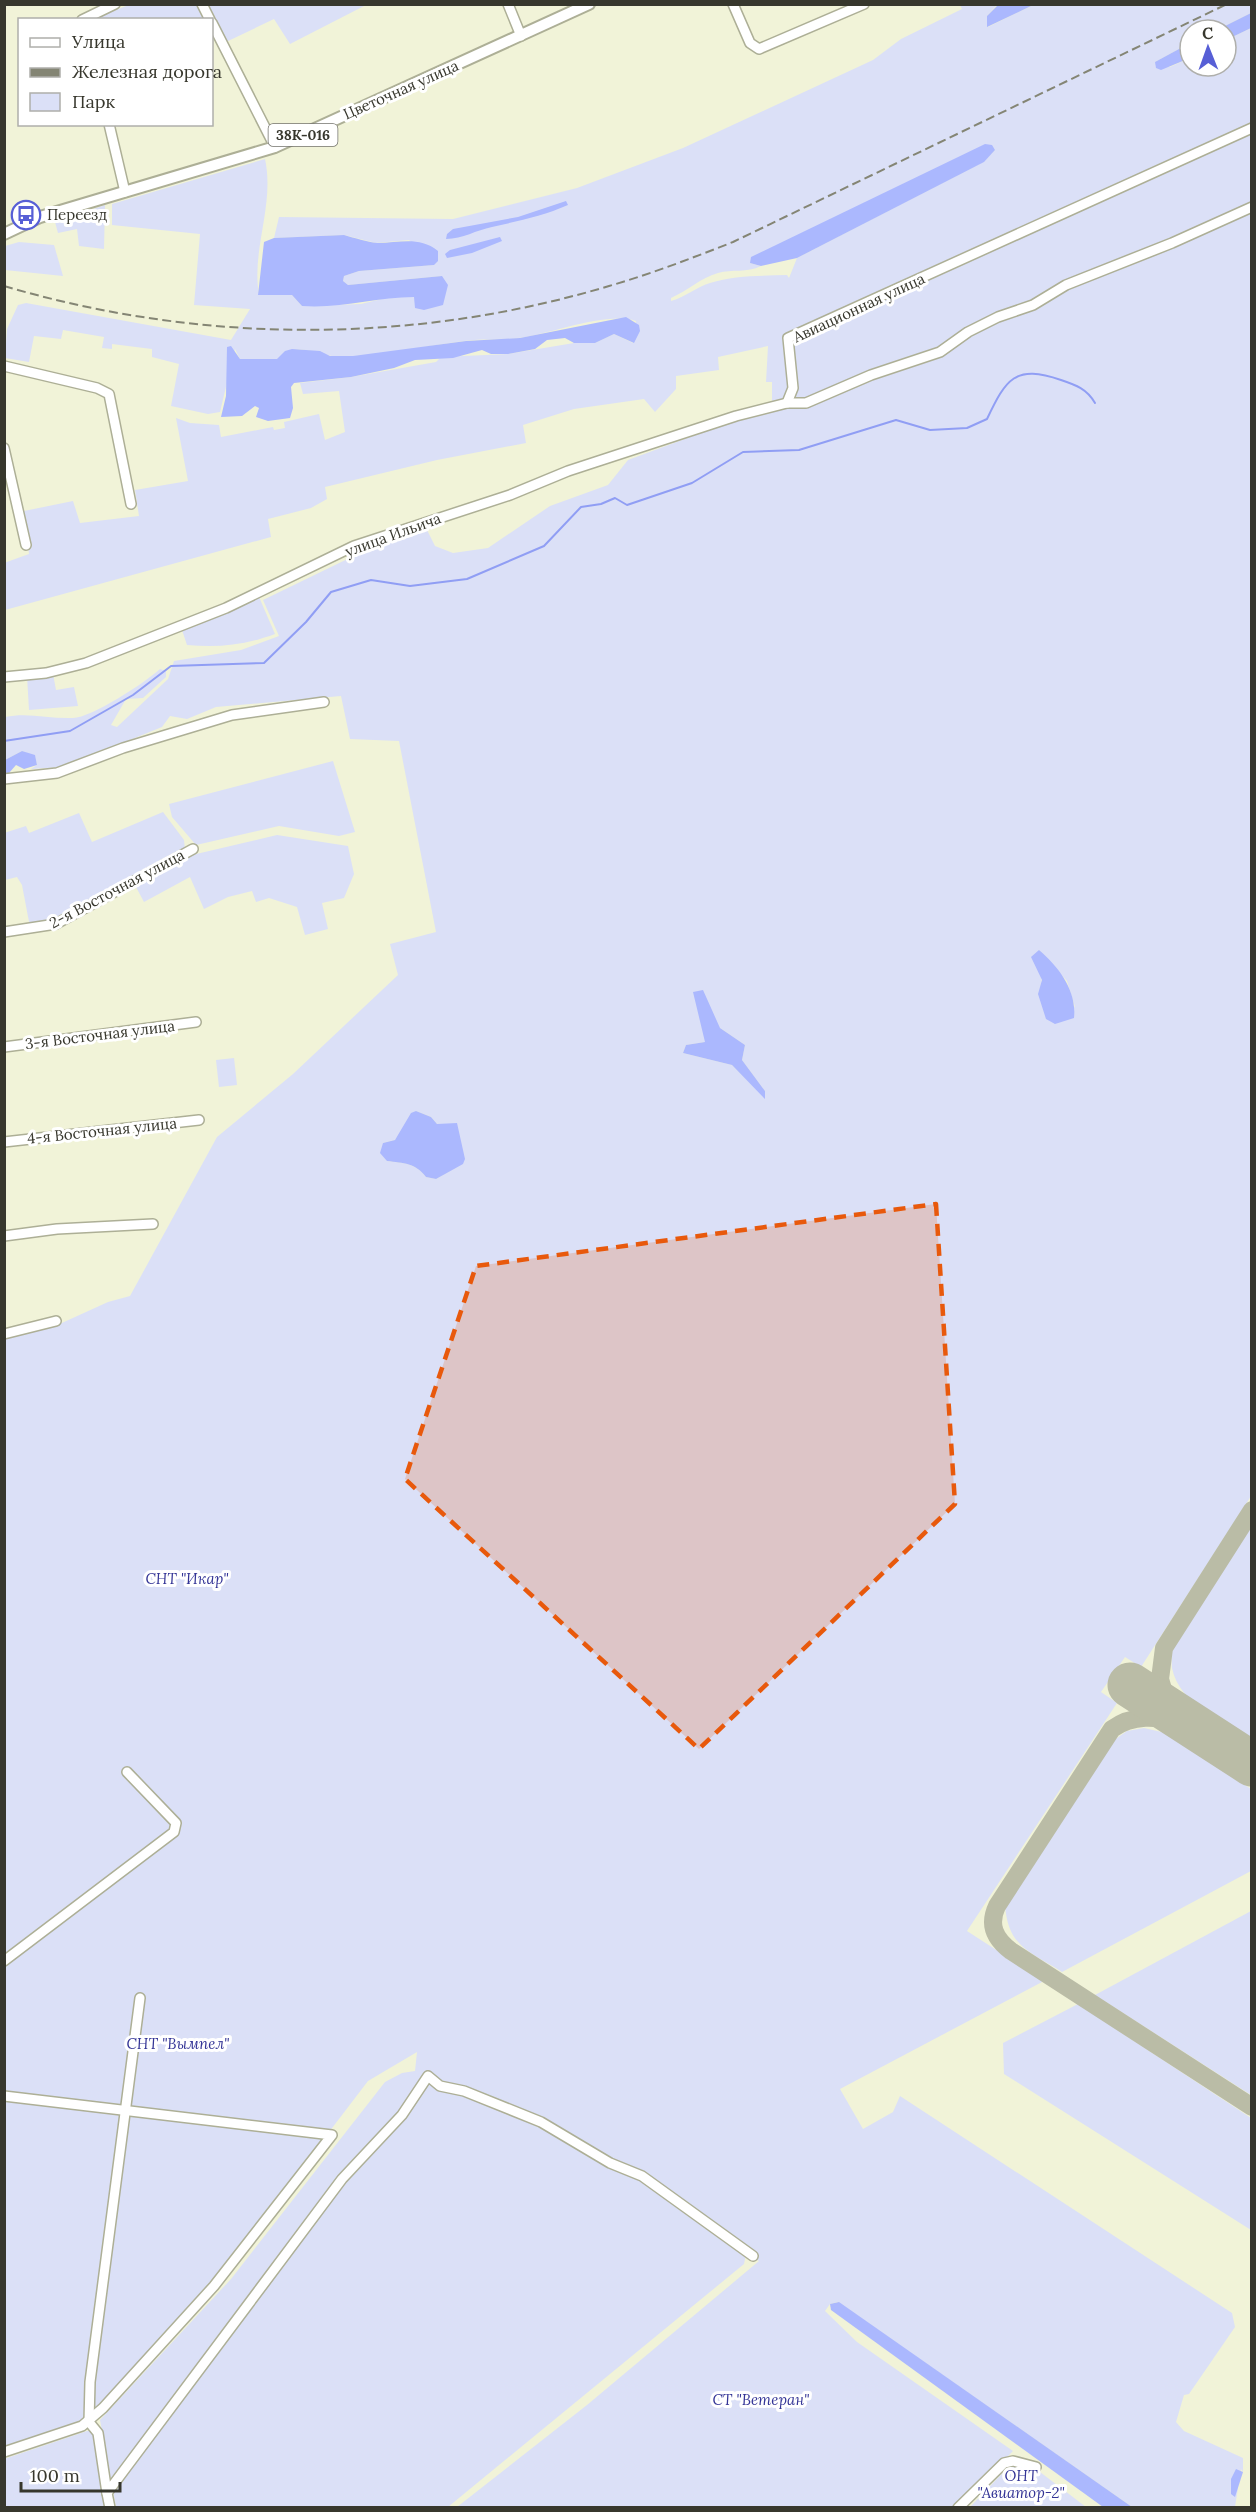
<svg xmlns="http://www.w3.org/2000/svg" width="1256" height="2512" viewBox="0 0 1256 2512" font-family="Lora,serif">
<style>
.green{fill:#dbe0f7;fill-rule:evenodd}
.forest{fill:#abb8fe}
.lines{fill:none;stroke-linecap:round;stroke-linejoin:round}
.stream{stroke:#909ef4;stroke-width:2}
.taxiway{stroke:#babca6;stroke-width:18}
.runway{stroke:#babca6;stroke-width:45}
.minor-casing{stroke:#adaf96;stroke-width:12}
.major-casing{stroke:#adaf96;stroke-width:14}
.minor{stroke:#fff;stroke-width:9}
.major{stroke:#fff;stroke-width:10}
.rail{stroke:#848574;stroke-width:2;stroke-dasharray:9 4.5;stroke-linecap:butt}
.marked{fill:#e8590c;fill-opacity:0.2;stroke:#e8590c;stroke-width:4.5;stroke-dasharray:12 8;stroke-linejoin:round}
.labels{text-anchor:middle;stroke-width:6;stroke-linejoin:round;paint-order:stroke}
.shield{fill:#fff;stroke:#73736c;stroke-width:1.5}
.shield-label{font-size:14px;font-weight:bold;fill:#37372d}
.street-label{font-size:15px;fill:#37372d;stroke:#fff}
.poi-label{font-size:15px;fill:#37372d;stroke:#fff;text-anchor:start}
.park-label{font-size:15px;font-style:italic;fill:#333496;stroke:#fff}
</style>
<rect width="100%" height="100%" fill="#f1f3d8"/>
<g class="green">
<path d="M131,4l66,1 6,14h-109z"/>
<path d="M207,5h159l-76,39 -16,-25 -48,23z"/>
<path d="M960,5l36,1 -9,10 1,11 45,-22h218v8l-34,17h-27v13l-35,19 15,5 20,-9v8h36v-26l25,-12v1468l-110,171 -16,-10 -24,35 16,11 -150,228 77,50 -204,108 23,40 30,-17 7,-16 332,217 3,14 -46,67 -5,1 -8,27 8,9 59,27v14l-2,-3 -6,38h-103l-294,-205 -8,2 -5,7 32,31 156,109 -55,56h-501l130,-102 172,-144 -13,-7 -2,10 -296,243h-332l-16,-87 131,-141 154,-197 17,-9 13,-2 2,-19 -49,29 -149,195 -134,144 -80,28v-1110l48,-11 55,-25 22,-6 87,-159 76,-63 105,-99 -8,-31 46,-12 -37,-191 -49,-2 -9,-43 -125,11 -29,12 -17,-3 -8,11 -99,40 -32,2 6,-4 -2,-9 -13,-5 -17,9v-43c23,-5 44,2 68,1 18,0 73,-36 87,-49l6,2v6l-23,21 -17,1 -15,26 6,2 51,-48 6,-18 67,-11 38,-14 -16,-36 103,-50 60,-22 9,18 18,7 35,-5 62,-42 58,-21 20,-25 108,-40 59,-15 -1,-9 -22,5v-19h-6l2,-36 -50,11 1,13 -43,6v13l-21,23 -11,-13 -70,10 -51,16 3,18 -89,17 -112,27 2,12 -16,9 -43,11 3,18 -266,73 -1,-47 25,-9 -5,-43 49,-10 7,22 59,-7 -4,-26 53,-9 -12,-63 14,5 29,2 2,12 52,-10 1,3 11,-2 -1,-6 35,-8 6,26 20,-8 -6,-41 -36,3 -3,-11 51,-6 85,-15 5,-5 67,-3 66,-11h21l19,-9 19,9 3,-22c-28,-10 -86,13 -117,17 -18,3 -37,0 -55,3 -37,5 -72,12 -109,15 -7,0 -17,2 -23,0 -19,-4 -39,-14 -54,3h-38l-5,-10 -15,63 -12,2 -37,-8 8,-42 -27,-7v-8l-40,-5v5l-10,-1 2,-11 -41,-7 -2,9 -27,-3 -5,26 -24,-4 2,-29 11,-24 8,-2 205,37 19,-31 -56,-4 6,-71 -88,-9v-21l153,-45c10,46 -14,91 -6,136h33l10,11 59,-2 29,-7h25l27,-21 -94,9 -5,-4 1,-5 15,-5 75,-6 -25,-25 -33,3 -32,-8 -70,3 5,-21 174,2 124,-31 106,-40 190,-88 28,-21 61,-30zM995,150l-12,12 -186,96 -8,20 -2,-3c-25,1 -53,0 -77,8 -14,4 -24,14 -39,18v-3c18,-8 29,-20 47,-25 14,-4 29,0 43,-7l-11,-3zM1039,950l28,31 8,26 -33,-22zM720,1028l25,17 -3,15 23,31v7l-33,-33 -49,-12 3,-8 19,-3zM416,1111l15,6 6,7 21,42 -22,13 -10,-2c-10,-14 -23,-14 -39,-16l-4,-18 12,-3z"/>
<path d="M105,205l-1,44 -25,-3 -2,-17 -19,4 -3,-11z"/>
<path d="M19,242l35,3 9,31 -58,-6v-24z"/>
<path d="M259,597l16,37c-30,11 -56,14 -88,11l-5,-15z"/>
<path d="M53,674l3,16 18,-3 4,19 -49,4 -2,-34z"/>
<path d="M333,761l22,71 -16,4 -60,-10 -83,19 -24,-28 -3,-13z"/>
<path d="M163,812l21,28 1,10 -127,66 -28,11 -8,-42 -5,-8 -12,3 -1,-47 22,-7 3,7 50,-20 13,29z"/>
<path d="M277,835l71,11 6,28 -10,24 -22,5 6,26 -23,6 -8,-28 -28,-9 -13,4 -4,-11 -24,6 -24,12 -14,-32 -46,25 -8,-15 56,-32z"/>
<path d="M234,1058l3,27 -18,2 -3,-27z"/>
<path d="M1251,1517l1,223h-1c-27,-18 -72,-36 -79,-72 -1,-9 0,-19 1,-28z"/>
<path d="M1144,1728l22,5 85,56v82l-189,101c-33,-21 -54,-25 -57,-67l102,-160 20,-14z"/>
<path d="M1251,1911v184l-156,-100z"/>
<path d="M1078,2004l173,114v112l-247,-156 -1,-31z"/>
<path d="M90,2430l5,1 13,76h-103l-1,-48z"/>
<path d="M1019,2456l67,51 -117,1z"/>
</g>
<g class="forest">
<path d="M999,4h34v1l-46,22v-11z"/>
<path d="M1251,13v15l-25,12v-10h-9z"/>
<path d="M1190,43v15l-29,12 -5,-2 -1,-6z"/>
<path d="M985,144l7,1 3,5 -11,12 -187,96 -36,8 -11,-3 1,-6z"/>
<path d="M566,201l2,4c-25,11 -50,16 -76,22 -16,3 -29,12 -46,12l1,-5 6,-5 65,-12z"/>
<path d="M344,235c11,3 23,7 33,8 23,0 42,-7 61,8v10l-4,4 -75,6 -15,5 -1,5 5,4 94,-9 6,9 -5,20 -19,5 -9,-2 -1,-11c-38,0 -74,12 -112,9l-10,-11h-34l6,-53 10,-4z"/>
<path d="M500,237l2,4 -30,12 -25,5 -2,-4 5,-4z"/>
<path d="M626,317l13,8 1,6 -6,12 -20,-9 -19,9h-21l-9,-5 -18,2 -12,9 -27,5h-17l-9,-4 -29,8 -38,2 -21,8 -43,9 -57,6 -3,4 2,21 -3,10 -22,3 -12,-4 3,-9 -4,-2 -13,10 -21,1 5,-21 1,-49 4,-1 9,13h37l8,-8 7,-2 28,2 10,5h23l113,-15 54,-3z"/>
<path d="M22,751l13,4 2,10 -13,4 -8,-4 -7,8h-4v-13z"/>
<path d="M1039,950c20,17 38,41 35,68l-19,6 -9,-5 -8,-25 4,-14 -11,-23z"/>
<path d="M703,990l17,38 25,17 -3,15 23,31v8l-33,-34 -49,-12 3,-8 19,-3 -12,-50z"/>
<path d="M416,1111l15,6 6,7 20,-1 8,36 -2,5 -27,15 -10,-2c-10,-14 -23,-14 -39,-16l-7,-8 3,-10 12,-3 16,-27z"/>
<path d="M839,2302l293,205h-29l-272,-197 -1,-6z"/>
<path d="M1236,2469l7,3 -8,25 -4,-3v-15z"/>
</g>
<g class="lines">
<path class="stream" d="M4,741l66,-10 63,-36 38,-29 93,-3 42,-41 25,-30 40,-12 39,6 57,-7 77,-33 37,-39 20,-3 14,-6 12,7 65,-22 51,-31 56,-2 97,-30 34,10 37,-2 20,-9c19,-40 28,-55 74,-39 15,5 26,9 34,23"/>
<g class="taxiway">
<path d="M1169,1710l-9,-31 4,-31 88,-138"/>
<path d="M1187,1722c-26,-4 -52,-10 -75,7l-115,177c-9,19 -2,33 14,45l241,156"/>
</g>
<path class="runway" d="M1130,1685l122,79"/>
<g class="minor-casing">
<g id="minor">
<path d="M202,4l8,16"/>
<path d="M508,4l13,32"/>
<path d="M733,4l17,39 9,6 105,-45"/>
<path d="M82,20l33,-16"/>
<path d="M212,23l63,124"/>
<path d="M109,124l16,68"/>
<path d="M4,366l93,22 12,6 22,110"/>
<path d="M787,403l6,-15 -5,-50 464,-210"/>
<path d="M4,448l22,97"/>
<path d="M4,677l42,-4 40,-10 140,-55 128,-62 156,-51 58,-24 168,-55 51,-13h19l65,-28 69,-23 28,-20 30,-15 35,-12 33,-20 106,-42 80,-36"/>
<path d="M4,779l53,-6 66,-25 109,-33 92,-13"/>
<path d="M4,932l52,-8 137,-75"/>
<path d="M4,1047l192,-25"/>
<path d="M4,1142l195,-22"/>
<path d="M4,1236l53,-7 96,-5"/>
<path d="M4,1334l52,-13"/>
<path d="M4,1961l170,-129 2,-9 -49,-51"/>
<path d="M4,2096l328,39 -118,151 -111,122 -21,18 -78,26"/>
<path d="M107,2493l-9,-60 -9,-11 1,-40 50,-384"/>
<path d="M110,2508l-3,-15 235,-314 60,-64 26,-39 12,10 24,5 77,31 69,41 32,13 111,80"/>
<path d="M958,2508l46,-45 9,-2 23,6"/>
</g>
</g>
<g class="major-casing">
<path id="major" d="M4,234l36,-17 235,-70 314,-143"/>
</g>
<use href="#minor" class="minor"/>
<use href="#major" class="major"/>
<path class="rail" d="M4,286c197,58 408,59 605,0 42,-12 83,-28 124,-44l494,-238"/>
</g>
<path class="marked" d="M936,1204l19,300 -256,245 -294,-270 71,-213z"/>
<defs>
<g id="bus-ring" transform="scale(1.5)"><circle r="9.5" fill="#fff" stroke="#575fd6" stroke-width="1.5"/><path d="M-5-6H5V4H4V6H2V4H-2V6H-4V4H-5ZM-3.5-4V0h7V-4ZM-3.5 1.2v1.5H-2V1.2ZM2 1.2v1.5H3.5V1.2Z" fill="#575fd6"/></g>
</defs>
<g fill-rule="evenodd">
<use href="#bus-ring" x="26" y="215"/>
</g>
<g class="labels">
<rect class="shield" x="268.5" y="124" width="69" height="22" rx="4.5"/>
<g class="shield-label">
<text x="303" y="140">38К-016</text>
</g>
<g class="street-label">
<text transform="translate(401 90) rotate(-24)" y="5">Цветочная улица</text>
<text transform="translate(859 308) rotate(-25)" y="5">Авиационная улица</text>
<text transform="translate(393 535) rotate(-20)" y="5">улица Ильича</text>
<text transform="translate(117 889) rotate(-28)" y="5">2-я Восточная улица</text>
<text transform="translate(100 1035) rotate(-7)" y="5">3-я Восточная улица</text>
<text transform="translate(102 1131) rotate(-6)" y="5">4-я Восточная улица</text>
</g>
<g class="poi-label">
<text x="47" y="220">Переезд</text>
</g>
<g class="park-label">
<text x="187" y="1584">СНТ "Икар"</text>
<text x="178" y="2049">СНТ "Вымпел"</text>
<text x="761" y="2405">СТ "Ветеран"</text>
<text x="1021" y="2481">ОНТ<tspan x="1021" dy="17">"Авиатор-2"</tspan></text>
</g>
</g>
<rect width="1256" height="2512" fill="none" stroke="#37372d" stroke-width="12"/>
<rect x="18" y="18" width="195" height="108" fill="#ffffff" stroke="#afafab" stroke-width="1.5"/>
<rect x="30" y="38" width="30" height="9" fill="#ffffff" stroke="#afafab" stroke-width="1.5"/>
<text x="72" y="48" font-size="18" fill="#37372d">Улица</text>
<rect x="30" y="68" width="30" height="9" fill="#848574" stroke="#afafab" stroke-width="1.5"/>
<text x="72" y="78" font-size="18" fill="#37372d">Железная дорога</text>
<rect x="30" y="93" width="30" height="18" fill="#dbe0f7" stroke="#afafab" stroke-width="1.5"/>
<text x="72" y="108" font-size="18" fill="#37372d">Парк</text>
<g transform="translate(1208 48) rotate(359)"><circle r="28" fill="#ffffff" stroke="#afafab" stroke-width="1.5"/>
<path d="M0-4.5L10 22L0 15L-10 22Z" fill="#575fd6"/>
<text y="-9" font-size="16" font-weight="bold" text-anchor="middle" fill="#37372d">С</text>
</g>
<path d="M21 2482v9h99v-9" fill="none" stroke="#37372d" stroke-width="3"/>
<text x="30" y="2482" font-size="18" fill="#37372d" stroke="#ffffff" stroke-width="4.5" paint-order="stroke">100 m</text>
</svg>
